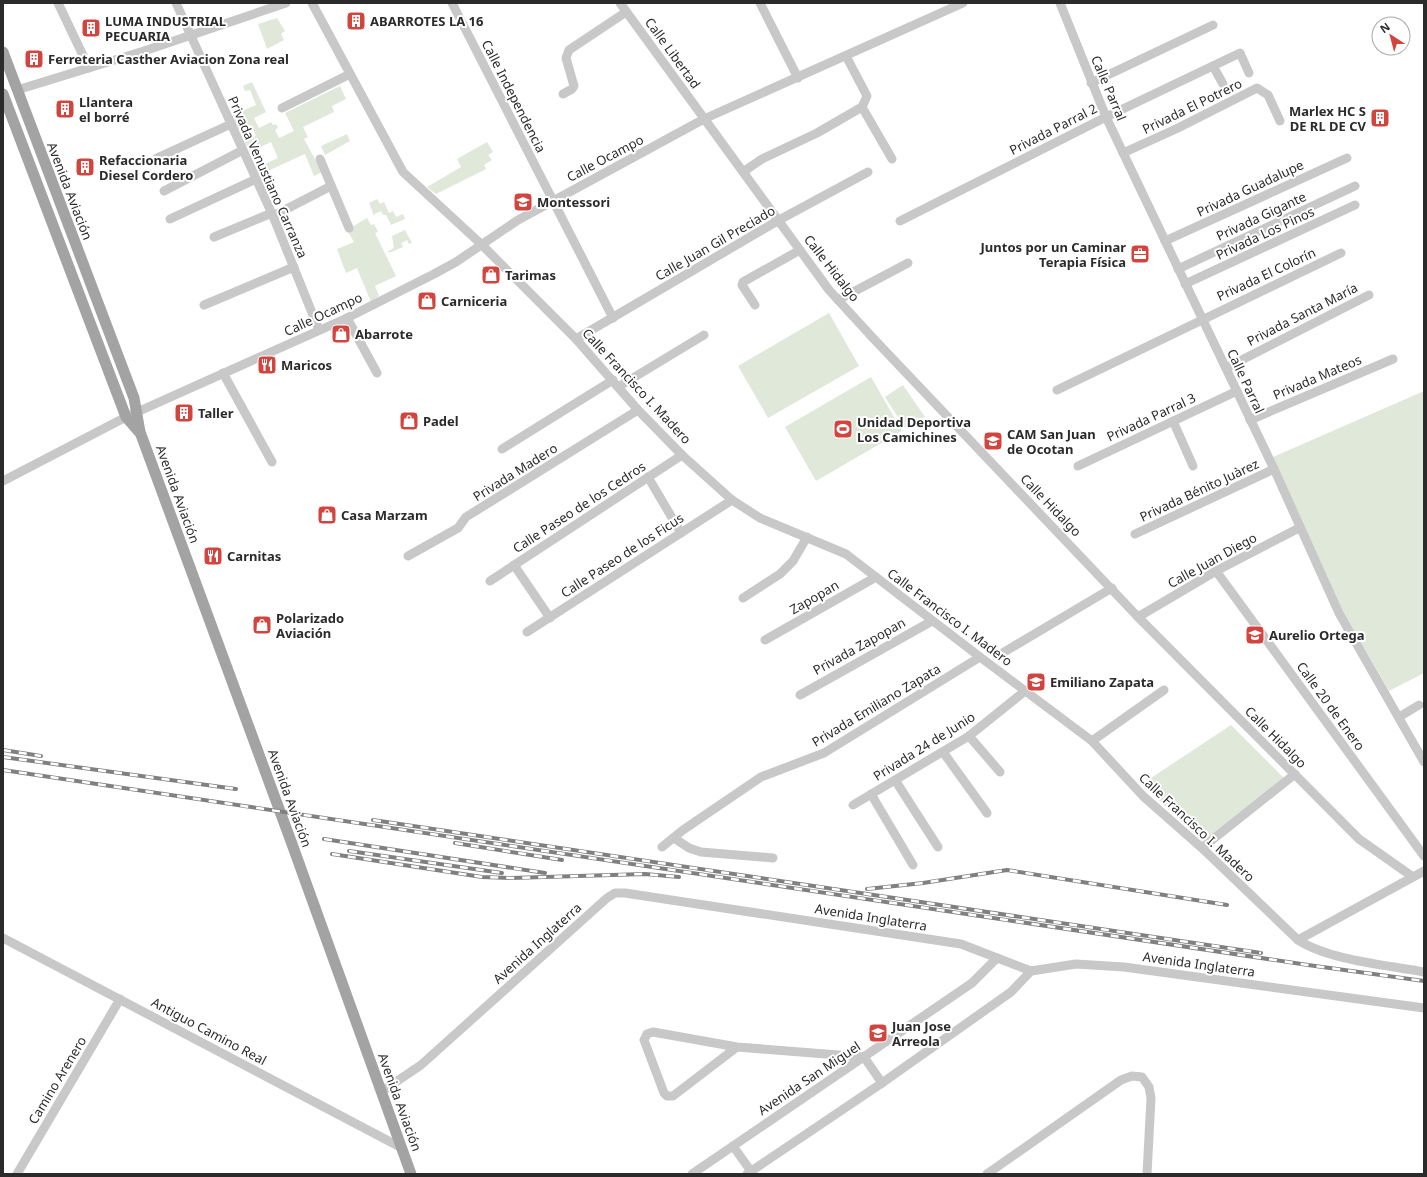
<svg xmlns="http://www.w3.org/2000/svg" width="1427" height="1177" viewBox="0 0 1427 1177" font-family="'Noto Sans',sans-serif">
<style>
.green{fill:#e0e8da}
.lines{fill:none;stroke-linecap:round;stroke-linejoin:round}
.minor{stroke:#c8c8c8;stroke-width:9}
.major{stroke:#a3a3a3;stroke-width:11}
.rail-casing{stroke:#808080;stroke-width:4}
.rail{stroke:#fff;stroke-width:2.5;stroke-dasharray:8;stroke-linecap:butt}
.labels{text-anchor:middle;stroke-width:4;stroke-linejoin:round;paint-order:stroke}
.poi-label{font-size:13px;font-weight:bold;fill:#2b2b2b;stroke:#fff;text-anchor:start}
.street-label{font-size:13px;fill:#2b2b2b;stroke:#fff}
</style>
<rect width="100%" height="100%" fill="#fff"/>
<g class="green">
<path d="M277,18l8,13 -4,3 3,6 -17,9 -9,-25z"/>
<path d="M252,82l14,30 -12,6 5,10 12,-6 2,3 3,-1 2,4 -3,2 4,8 15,-7 -9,-18 55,-27 6,13 -14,7 2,6 -31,15 5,10 -4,2 18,33 -8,4 -9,-22 -46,21 -3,-7 22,-10 -7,-16 -21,10 -6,-11 12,-5 -5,-11 -9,4 1,4 -2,1 -10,-18 25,-11 -6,-15 -5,1 -2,-5z"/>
<path d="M347,134l3,7 -25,14 -4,-9z"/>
<path d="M487,142l6,10 -5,3 4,5 -8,5 2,4 -50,25 -9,-7 34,-20 -4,-8z"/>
<path d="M377,199l3,5 4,-2 5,11 4,-2 3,6 7,-3 2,5 -14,6 -5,-10h-3l-2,-4 -8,4 -1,-5 -3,-7z"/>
<path d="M367,218l4,7 3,-1 4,8 -3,1 21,43 -21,10 4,10 -8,6 -14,-34 -11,5 -9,-24 17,-7 -7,-12z"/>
<path d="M405,230l7,13 -3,1 -2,-4 -6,3 2,4 -14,6 -1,-2 6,-3 -2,-12z"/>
<path d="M829,313l30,53 -91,52 -30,-52z"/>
<path d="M871,377l31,54 -86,50 -31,-54z"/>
<path d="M903,385l22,32 -20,11 -20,-31z"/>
<path d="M1424,391v282l-35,18 -47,-82 -69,-152z"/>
<path d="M1231,725l54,54 -81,64 -62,-59z"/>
</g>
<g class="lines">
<g class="minor">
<path d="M58,3l31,65"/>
<path d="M176,3l97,213 46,114"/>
<path d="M312,3l91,169 78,72 95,95 62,71 44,45 50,45 28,18 86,36 134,103 112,84 51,55 59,52 96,92c30,20 89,25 126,32"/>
<path d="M452,3l161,315"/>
<path d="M620,3l209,287 43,47 266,280 221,222 54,38"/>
<path d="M760,3l38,75"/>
<path d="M1060,3l46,114 168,352 65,144 85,149"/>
<path d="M846,56l21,40 -5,11 30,52"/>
<path d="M1213,66l10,18"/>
<path d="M1091,83l122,-58"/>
<path d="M17,90l127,-39 142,-48"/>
<path d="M563,94l9,-5 2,-3 -8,-28 3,-8 57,-38"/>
<path d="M282,108l68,-34"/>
<path d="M1123,153l55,-25 79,-40 11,7 12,26"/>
<path d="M157,158l74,-34"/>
<path d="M320,159l29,69"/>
<path d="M743,172l19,-13 55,-26 45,-26"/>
<path d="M164,191l79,-41"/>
<path d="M273,216l58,-30"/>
<path d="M170,219l86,-40"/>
<path d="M900,221l206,-104 134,-64 9,20"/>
<path d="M214,237l58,-24"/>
<path d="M1165,241l182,-83"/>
<path d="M1178,269l177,-83"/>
<path d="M1185,284l170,-79"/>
<path d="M838,300l70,-37"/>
<path d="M204,305l90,-38"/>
<path d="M755,305l-13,-20 1,-3 57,-32"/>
<path d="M347,318l30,55"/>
<path d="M576,339l203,-119 89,-48"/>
<path d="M1226,368l143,-73"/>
<path d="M223,373l49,89"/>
<path d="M618,387l86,-52"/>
<path d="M1057,390l284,-137"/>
<path d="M1250,420l143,-61"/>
<path d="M1173,421l20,45"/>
<path d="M502,449l111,-69"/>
<path d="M1078,466l159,-75"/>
<path d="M648,477l33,56"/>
<path d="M3,481l123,-64 221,-99 87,-44 22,-12 62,-42 186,-101 259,-116"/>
<path d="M1135,534l139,-65"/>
<path d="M408,556l50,-28 8,-11 172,-107"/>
<path d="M514,565l36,53"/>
<path d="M1216,571l208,285"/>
<path d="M490,581l192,-126"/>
<path d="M743,598l37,-24 13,-13 14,-24"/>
<path d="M1138,617l78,-46 83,-43"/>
<path d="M527,632l205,-132"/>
<path d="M765,640l111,-63"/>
<path d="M999,655l113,-67"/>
<path d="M800,695l132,-74"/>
<path d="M1399,717l20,-12"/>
<path d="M969,736l31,36"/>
<path d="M1092,741l72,-51"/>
<path d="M943,752l44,61"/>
<path d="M895,780l43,67"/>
<path d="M871,794l42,71"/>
<path d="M853,805l116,-69 56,-45"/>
<path d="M674,838l15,10 12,4 72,6"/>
<path d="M662,847l21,-17 78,-53 63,-24 156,-96"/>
<path d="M1202,848l93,-74"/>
<path d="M3,938l399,210"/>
<path d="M1298,940l126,-69"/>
<path d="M737,1047l-64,49h-6l-3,-3 -20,-53 3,-6 6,-2 84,15 127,10 18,26"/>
<path d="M381,1092l40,-27 186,-167 8,-5h10l336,51 70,27 45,-7 48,3 300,41"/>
<path d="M733,1146l20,28"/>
<path d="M17,1174l103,-175"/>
<path d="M692,1174l280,-191 25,-25"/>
<path d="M747,1174l135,-91 129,-91 20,-21"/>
<path d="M987,1174l134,-94 11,-4 10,1 7,10 2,11 -4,76"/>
</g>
<g class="major">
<path d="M3,52l131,346 6,34 152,412 119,330"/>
<path d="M3,94l123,323 13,15"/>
</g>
<g class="rail-casing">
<g id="rail">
<path d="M3,750l38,6"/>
<path d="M3,757l233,32"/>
<path d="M3,770l1305,195 116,16"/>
<path d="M373,820l888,133"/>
<path d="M324,839l221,34"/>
<path d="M455,843l107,17"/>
<path d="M349,851l153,22"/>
<path d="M332,854l150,23 29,1 134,-4 34,3"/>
<path d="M867,889l56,-6 84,-13 220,35"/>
</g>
</g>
<use href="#rail" class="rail"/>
</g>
<defs>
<g id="building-square" transform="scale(1)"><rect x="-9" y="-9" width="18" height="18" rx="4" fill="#d2453e" stroke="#fff"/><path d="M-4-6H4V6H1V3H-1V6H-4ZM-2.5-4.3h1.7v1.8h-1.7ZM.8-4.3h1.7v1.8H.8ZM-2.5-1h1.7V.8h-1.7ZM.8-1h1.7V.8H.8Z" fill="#fff"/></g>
<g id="school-square" transform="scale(1)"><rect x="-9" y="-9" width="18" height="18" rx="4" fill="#d2453e" stroke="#fff"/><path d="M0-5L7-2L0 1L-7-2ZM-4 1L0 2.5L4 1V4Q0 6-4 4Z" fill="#fff"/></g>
<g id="office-square" transform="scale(1)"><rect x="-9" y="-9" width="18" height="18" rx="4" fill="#d2453e" stroke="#fff"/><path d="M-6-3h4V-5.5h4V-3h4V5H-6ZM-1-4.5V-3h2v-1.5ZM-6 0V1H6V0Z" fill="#fff"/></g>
<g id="shop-square" transform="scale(1)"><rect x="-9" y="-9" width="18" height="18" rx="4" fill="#d2453e" stroke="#fff"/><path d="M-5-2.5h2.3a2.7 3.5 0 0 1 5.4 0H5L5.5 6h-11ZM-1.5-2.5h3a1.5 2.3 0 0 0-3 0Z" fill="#fff"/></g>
<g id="restaurant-square" transform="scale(1)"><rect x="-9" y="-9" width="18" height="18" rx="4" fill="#d2453e" stroke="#fff"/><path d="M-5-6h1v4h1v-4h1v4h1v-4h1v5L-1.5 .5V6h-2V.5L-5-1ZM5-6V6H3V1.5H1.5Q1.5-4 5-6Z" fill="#fff"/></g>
<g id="stadium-square" transform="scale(1)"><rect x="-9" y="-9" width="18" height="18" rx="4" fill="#d2453e" stroke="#fff"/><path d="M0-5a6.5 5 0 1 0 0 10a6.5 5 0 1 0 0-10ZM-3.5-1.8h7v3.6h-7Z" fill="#fff"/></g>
</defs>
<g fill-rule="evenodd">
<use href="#building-square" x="356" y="21"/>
<use href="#building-square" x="91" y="28"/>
<use href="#building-square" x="34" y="59"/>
<use href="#building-square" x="65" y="109"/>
<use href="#building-square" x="1380" y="118"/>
<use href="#building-square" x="85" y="167"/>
<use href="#school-square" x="523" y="202"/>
<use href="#office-square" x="1140" y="254"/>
<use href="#shop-square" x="491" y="275"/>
<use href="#shop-square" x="427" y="301"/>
<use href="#shop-square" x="341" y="334"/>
<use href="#restaurant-square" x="267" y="365"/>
<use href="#building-square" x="184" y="413"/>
<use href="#shop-square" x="409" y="421"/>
<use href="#stadium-square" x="843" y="429"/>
<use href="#school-square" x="993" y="441"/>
<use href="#shop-square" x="327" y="515"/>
<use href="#restaurant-square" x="213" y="556"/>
<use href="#shop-square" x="262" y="625"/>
<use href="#school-square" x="1255" y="635"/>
<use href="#school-square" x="1036" y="682"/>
<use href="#school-square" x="878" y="1033"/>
</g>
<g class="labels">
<g class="poi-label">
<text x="105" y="26">LUMA INDUSTRIAL<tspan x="105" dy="15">PECUARIA</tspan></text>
<text x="370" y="26">ABARROTES LA 16</text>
<text x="48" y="64">Ferreteria Casther Aviacion Zona real</text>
<text x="79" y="107">Llantera<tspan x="79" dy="15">el borré</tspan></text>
<text x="1366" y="116" text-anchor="end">Marlex HC S<tspan x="1366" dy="15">DE RL DE CV</tspan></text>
<text x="99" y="165">Refaccionaria<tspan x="99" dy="15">Diesel Cordero</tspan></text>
<text x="537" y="207">Montessori</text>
<text x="1126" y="252" text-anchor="end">Juntos por un Caminar<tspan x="1126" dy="15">Terapia Física</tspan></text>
<text x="505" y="280">Tarimas</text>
<text x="441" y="306">Carniceria</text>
<text x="355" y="339">Abarrote</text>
<text x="281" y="370">Maricos</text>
<text x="198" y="418">Taller</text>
<text x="423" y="426">Padel</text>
<text x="857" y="427">Unidad Deportiva<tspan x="857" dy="15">Los Camichines</tspan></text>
<text x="1007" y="439">CAM San Juan<tspan x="1007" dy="15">de Ocotan</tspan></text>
<text x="341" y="520">Casa Marzam</text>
<text x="227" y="561">Carnitas</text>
<text x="276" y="623">Polarizado<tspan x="276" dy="15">Aviación</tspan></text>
<text x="1269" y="640">Aurelio Ortega</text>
<text x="1050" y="687">Emiliano Zapata</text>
<text x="892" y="1031">Juan Jose<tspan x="892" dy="15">Arreola</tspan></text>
</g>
<g class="street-label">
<text transform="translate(673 53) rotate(54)" y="5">Calle Libertad</text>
<text transform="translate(1109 88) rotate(67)" y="5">Calle Parral</text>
<text transform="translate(514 96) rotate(63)" y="5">Calle Independencia</text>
<text transform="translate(1192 106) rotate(-26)" y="5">Privada El Potrero</text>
<text transform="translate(1053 129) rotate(-27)" y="5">Privada Parral 2</text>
<text transform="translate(605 158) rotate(-28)" y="5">Calle Ocampo</text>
<text transform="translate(268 177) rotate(66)" y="5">Privada Venustiano Carranza</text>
<text transform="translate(1250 188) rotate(-25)" y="5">Privada Guadalupe</text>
<text transform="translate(70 191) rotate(69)" y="5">Avenida Aviación</text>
<text transform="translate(1261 216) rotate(-25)" y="5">Privada Gigante</text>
<text transform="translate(1265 233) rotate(-25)" y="5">Privada Los Pinos</text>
<text transform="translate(715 243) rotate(-30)" y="5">Calle Juan Gil Preciado</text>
<text transform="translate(832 268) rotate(52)" y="5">Calle Hidalgo</text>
<text transform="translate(1266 274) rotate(-25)" y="5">Privada El Colorín</text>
<text transform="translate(323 314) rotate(-25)" y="5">Calle Ocampo</text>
<text transform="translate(1302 314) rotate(-27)" y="5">Privada Santa María</text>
<text transform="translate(1317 377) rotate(-23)" y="5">Privada Mateos</text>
<text transform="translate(1246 381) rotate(65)" y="5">Calle Parral</text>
<text transform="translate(637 386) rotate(47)" y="5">Calle Francisco I. Madero</text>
<text transform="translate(1151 417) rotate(-25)" y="5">Privada Parral 3</text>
<text transform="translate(515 472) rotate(-32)" y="5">Privada Madero</text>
<text transform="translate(1199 490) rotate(-25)" y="5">Privada Bénito Juàrez</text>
<text transform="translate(178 494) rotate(70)" y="5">Avenida Aviación</text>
<text transform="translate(1051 505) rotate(46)" y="5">Calle Hidalgo</text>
<text transform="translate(579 507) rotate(-33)" y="5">Calle Paseo de los Cedros</text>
<text transform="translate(622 555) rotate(-33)" y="5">Calle Paseo de los Ficus</text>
<text transform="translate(1212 560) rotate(-29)" y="5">Calle Juan Diego</text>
<text transform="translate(814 597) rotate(-30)" y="5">Zapopan</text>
<text transform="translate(950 617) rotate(37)" y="5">Calle Francisco I. Madero</text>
<text transform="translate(859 646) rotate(-29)" y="5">Privada Zapopan</text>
<text transform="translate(876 705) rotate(-31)" y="5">Privada Emiliano Zapata</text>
<text transform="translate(1331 706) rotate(54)" y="5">Calle 20 de Enero</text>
<text transform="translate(1276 737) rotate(45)" y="5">Calle Hidalgo</text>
<text transform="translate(924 746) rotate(-32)" y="5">Privada 24 de Junio</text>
<text transform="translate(290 798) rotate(70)" y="5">Avenida Aviación</text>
<text transform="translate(1197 827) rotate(43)" y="5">Calle Francisco I. Madero</text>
<text transform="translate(871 917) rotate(9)" y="5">Avenida Inglaterra</text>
<text transform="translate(537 943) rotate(-42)" y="5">Avenida Inglaterra</text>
<text transform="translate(1199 964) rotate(8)" y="5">Avenida Inglaterra</text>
<text transform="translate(209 1031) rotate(28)" y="5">Antiguo Camino Real</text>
<text transform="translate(809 1078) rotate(-34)" y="5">Avenida San Miguel</text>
<text transform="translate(57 1080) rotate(-59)" y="5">Camino Arenero</text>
<text transform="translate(400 1102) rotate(70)" y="5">Avenida Aviación</text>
</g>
</g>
<rect width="1427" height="1177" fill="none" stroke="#2b2b2b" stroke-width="8"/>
<g transform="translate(1391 36) rotate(324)"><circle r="19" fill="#ffffff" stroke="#aaaaaa"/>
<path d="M0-3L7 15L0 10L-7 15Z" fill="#d2453e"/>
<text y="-6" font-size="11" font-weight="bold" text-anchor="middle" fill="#2b2b2b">N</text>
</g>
</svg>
